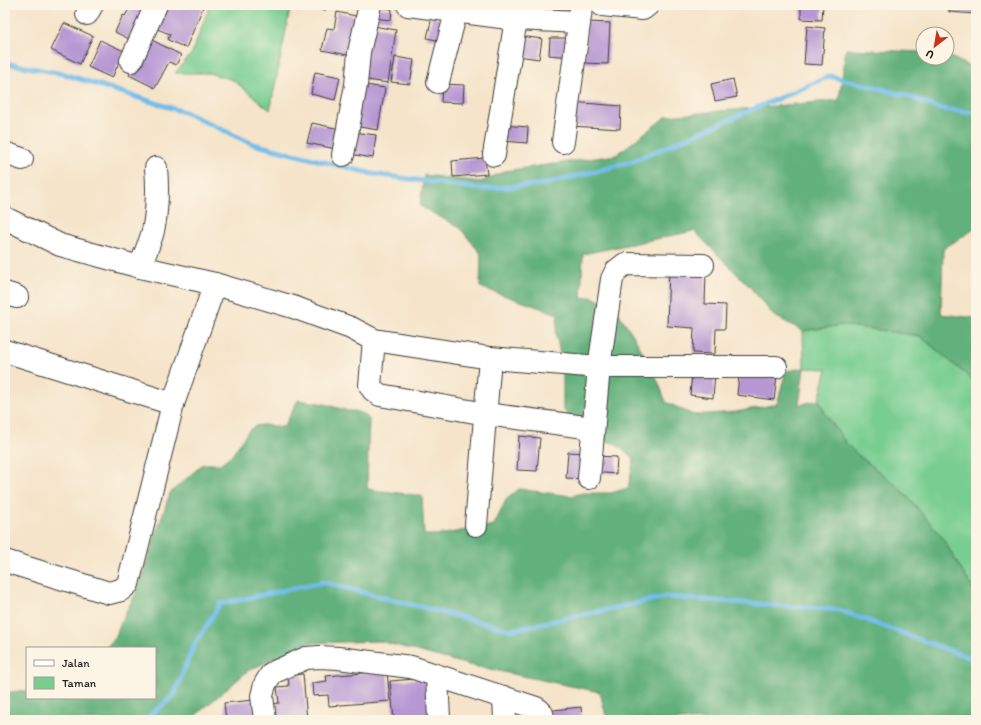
<svg xmlns="http://www.w3.org/2000/svg" width="981" height="725" viewBox="0 0 981 725" font-family="Itim,sans-serif">
<style>
.green{fill:#78cd91;stroke:#4a7456}
.forest{fill:#62b07b;stroke:#3f664c}
.lines{fill:none;stroke-linecap:round;stroke-linejoin:round}
.stream{stroke:#71bcea;stroke-width:5}
.building{fill:#b696d3}
.minor-casing{stroke:#3d3a36;stroke-width:24}
.minor{stroke:#fff;stroke-width:22}
</style>
<rect width="100%" height="100%" fill="#fcf5e5"/>
<filter id="ink" filterUnits="userSpaceOnUse"><feTurbulence type="fractalNoise" baseFrequency=".025" numOctaves="2"/><feDisplacementMap in="SourceGraphic" scale="8" xChannelSelector="R" yChannelSelector="G"/><feConvolveMatrix kernelMatrix="1 2 1 2 8 2 1 2 1" color-interpolation-filters="sRGB"/></filter>
<filter id="wash" filterUnits="userSpaceOnUse"><feTurbulence type="fractalNoise" baseFrequency=".012" numOctaves="4" result="noise"/><feDisplacementMap in="SourceGraphic" scale="16" xChannelSelector="R" yChannelSelector="G"/><feGaussianBlur stdDeviation="0.9" result="paint"/><feColorMatrix in="noise" values="0 0 0 0 0 0 0 0 0 0 0 0 0 0 0 0 0 1.4 0 .05"/><feComposite in="paint" operator="in"/></filter>
<g filter="url(#wash)">
<rect width="100%" height="100%" fill="#f5e4ca"/>
<g class="green">
<path d="M210,5h81l-21,105 -37,-30 -24,-7h-34l17,-20z"/>
<path d="M842,325l78,11 49,41 7,8v209l-35,-58 -33,-39 -11,-11 -40,-32 -11,-11 -21,-30 -6,-13 8,-31 -23,-1 -1,-37z"/>
</g>
<path class="forest" d="M846,49l77,3v6h24v-3l29,15v158l-33,21 -2,65 35,4v67l-7,-8 -49,-41 -78,-11 -39,6 -30,-16 -23,-28 -56,-56 -111,23 -2,44 11,-1 24,12 17,26 24,44 9,23 27,13 43,-3 41,-8 9,-33 18,-3 -5,37 20,-5 6,13 21,30 11,11 40,32 11,11 33,39 35,58v126h-369l-7,-28 -131,-27 -89,-24 -71,2 -60,27 -59,50h-185v-27l14,-2h8v7h128v-50h-49l10,-12 6,-16 14,-27 34,-100 33,-29h17l13,-10 16,-24 7,-4 7,-1 21,2 14,-27 27,4 23,7h8l8,3 5,5 -2,70 55,7 2,39h15l55,-10 12,-25 13,-11 51,7 13,-3h28l17,-5 6,-30 -20,-15 -31,-7 -20,-27v-38l-7,-38 2,-19 -78,-27 1,-33 -21,-26 -40,-22 4,-31 57,7 24,-11 111,-16 51,-39 172,-16z"/>
<g class="lines">
<g class="stream">
<path d="M5,63l59,11 120,38 69,32 120,30 109,15 63,-5 86,-22 199,-86 75,19 36,14 35,4"/>
<path d="M145,720l29,-25 19,-48 27,-43 103,-22 188,48 155,-33 173,13 137,50"/>
</g>
</g>
<g id="blocks">
<g class="building">
<path d="M131,5h5l9,5 -10,32 -20,-10 8,-17 2,1z"/>
<path d="M161,5h43l-18,43 -18,-8 2,-6 -18,-7z"/>
<path d="M309,5h17l-1,6 -17,-4z"/>
<path d="M524,5h47v7l-46,2z"/>
<path d="M801,5h22l-1,15 -21,-1z"/>
<path d="M950,5h26v9l-27,-2z"/>
<path d="M373,7l19,2 -1,11 -19,-2z"/>
<path d="M337,12l23,5 -7,39 -31,-6 5,-22 7,1z"/>
<path d="M432,17l13,3 -4,21 -14,-3z"/>
<path d="M587,22l23,1 -2,41 -24,-1z"/>
<path d="M64,23l29,13 -13,28 -29,-14z"/>
<path d="M368,25l28,5 -8,53 -28,-4z"/>
<path d="M807,26l18,2 -3,37 -18,-1z"/>
<path d="M521,36l21,3 -3,20 -21,-3z"/>
<path d="M148,38l33,17 -5,10 -7,-3 -14,26 -26,-13z"/>
<path d="M550,38h22l-1,19 -22,-2z"/>
<path d="M100,40l24,11 -12,27 -24,-11z"/>
<path d="M395,57l19,3 -4,24 -19,-2z"/>
<path d="M315,72l25,5 -5,23 -24,-6z"/>
<path d="M733,79l4,18 -22,4 -4,-17z"/>
<path d="M360,84l25,4 -7,42 -24,-4z"/>
<path d="M442,84l22,1 -1,18 -22,-1z"/>
<path d="M571,102l50,4 -1,23 -50,-3z"/>
<path d="M312,123l28,6 -4,20 -29,-6z"/>
<path d="M503,125l25,2 -1,16 -25,-2z"/>
<path d="M353,132l23,3 -3,23 -23,-4z"/>
<path d="M485,158l2,16 -34,3 -1,-16z"/>
<path d="M669,270l37,2 -1,32 21,1 -1,24h-9l-1,25 -22,-1 1,-25 -27,-2z"/>
<path d="M692,372l23,2 -2,24 -23,-3z"/>
<path d="M739,375l38,1 -3,24 -37,-5z"/>
<path d="M519,436l21,2 -3,33 -20,-1z"/>
<path d="M568,452l18,1 -2,26 -18,-1z"/>
<path d="M594,456l23,1 -1,17 -23,-2z"/>
<path d="M387,671l3,30 -61,5 -1,-11 -15,1 -1,-13 15,-2 -1,-5z"/>
<path d="M303,674l4,46h-33l-1,-16 6,-1 -2,-16 12,-1 -1,-11z"/>
<path d="M428,678l3,42h-37l-4,-39z"/>
<path d="M254,700l2,16 -30,4 -2,-17z"/>
<path d="M581,707l1,13h-37l-1,-9z"/>
<path d="M539,716v4h-24v-1z"/>
</g>
</g>
</g>
<g filter="url(#ink)">
<use href="#blocks" fill-opacity="0" stroke="#3d3a36" stroke-width="1"/>
<g class="lines">
<g class="minor-casing">
<g id="minor">
<path d="M408,5l108,14 63,3"/>
<path d="M602,5l41,4 5,-4"/>
<path d="M87,14l5,-9"/>
<path d="M131,61l25,-56"/>
<path d="M438,82l18,-70"/>
<path d="M563,142l18,-133 2,-4"/>
<path d="M5,153l17,6"/>
<path d="M343,155l13,-70 3,-33 11,-47"/>
<path d="M494,155l22,-136"/>
<path d="M5,218l55,27 80,22 75,17 78,23 58,21 23,12 116,18 109,9h177"/>
<path d="M140,267c4,-12 10,-24 13,-36 4,-18 5,-44 3,-63"/>
<path d="M5,293l12,4"/>
<path d="M374,340l-4,45 3,5 7,5 106,19 107,14"/>
<path d="M5,351l168,53"/>
<path d="M589,478l10,-111 13,-88 4,-8 9,-7 78,1"/>
<path d="M476,525l14,-167"/>
<path d="M5,561l104,32 12,-3 7,-6 45,-180 42,-120"/>
<path d="M437,676l2,44"/>
<path d="M504,697l1,23"/>
<path d="M265,720l-3,-24 3,-12 7,-11 34,-15 13,-1 19,1 73,9 125,41c6,3 7,6 7,12"/>
</g>
</g>
<use href="#minor" class="minor"/>
</g>
</g>
<rect width="981" height="725" fill="none" stroke="#fcf5e5" stroke-width="20"/>
<rect x="26" y="647" width="130" height="52" fill="#fcf5e5" stroke="#a29e95"/>
<rect x="34" y="660" width="20" height="6" fill="#ffffff" stroke="#a29e95"/>
<text x="62" y="667" font-size="12" fill="#1c1c1c">Jalan</text>
<rect x="34" y="677" width="20" height="12" fill="#78cd91" stroke="#a29e95"/>
<text x="62" y="687" font-size="12" fill="#1c1c1c">Taman</text>
<g transform="translate(935 46) rotate(211)"><circle r="19" fill="#fcf5e5" stroke="#a29e95"/>
<path d="M0-3L7 15L0 10L-7 15Z" fill="#c8321e"/>
<text y="-6" font-size="11" font-weight="bold" text-anchor="middle" fill="#1c1c1c">U</text>
</g>
</svg>
